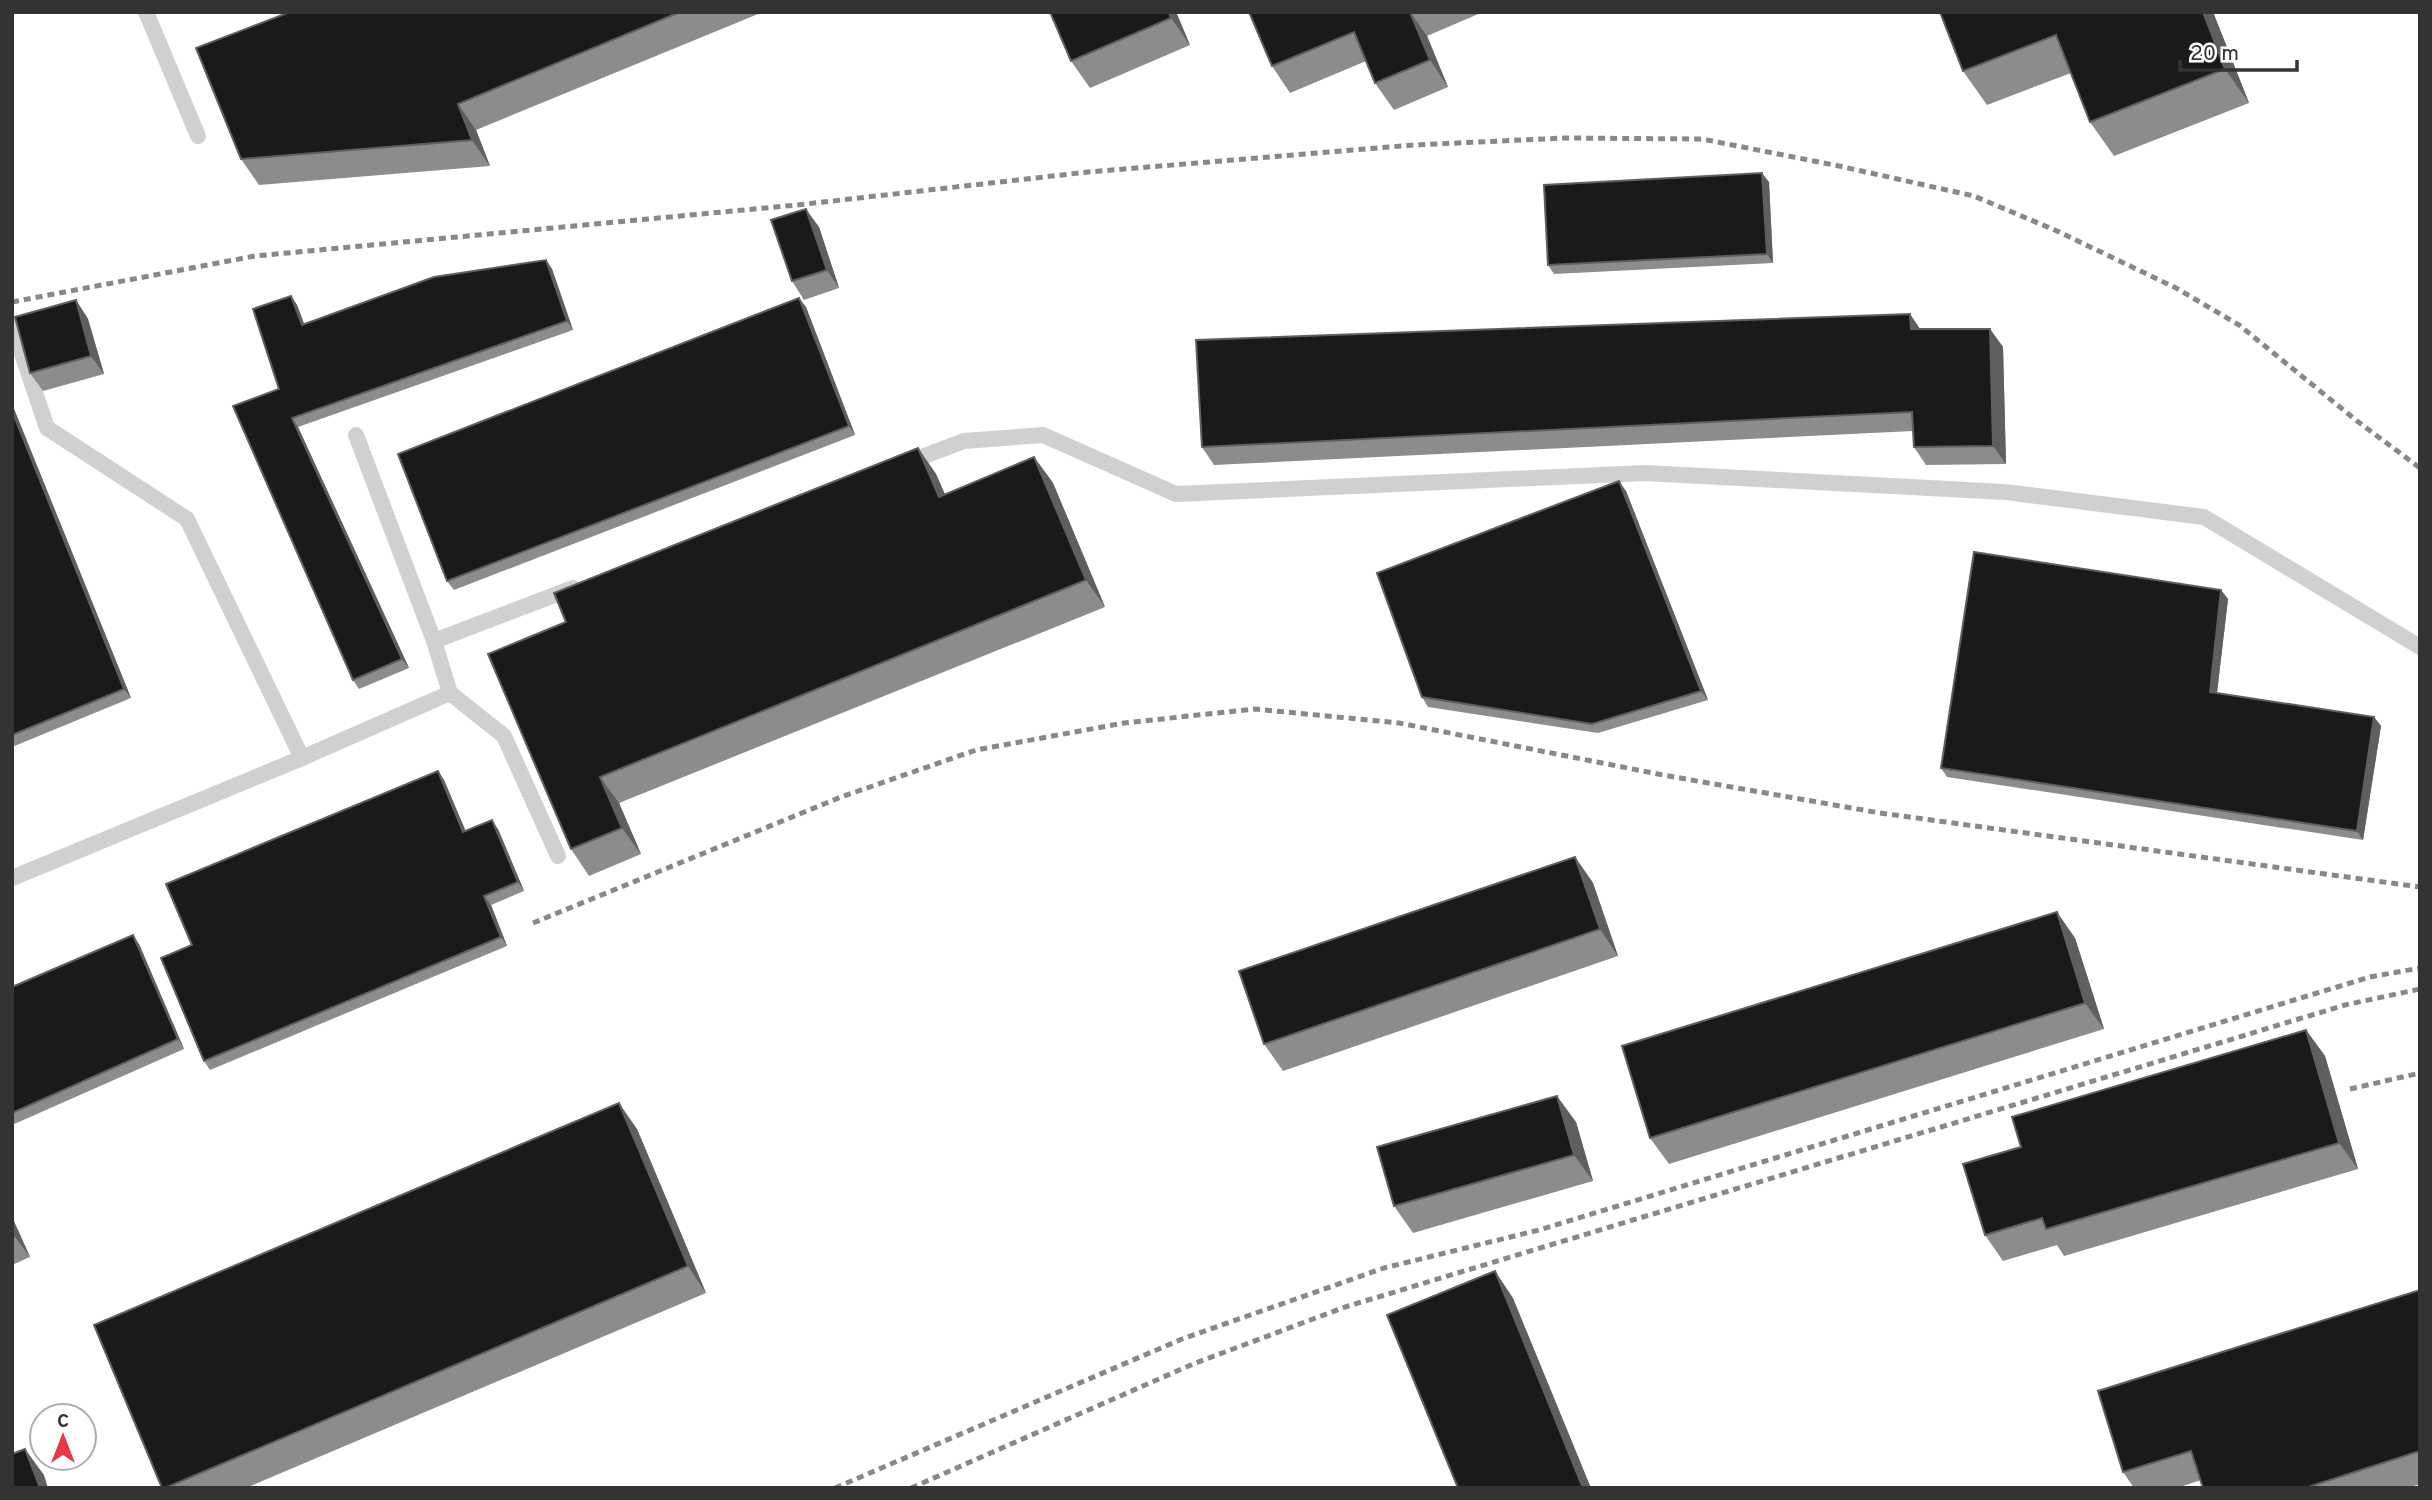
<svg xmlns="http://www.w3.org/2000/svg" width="2432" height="1500" viewBox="0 0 2432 1500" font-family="Overpass,sans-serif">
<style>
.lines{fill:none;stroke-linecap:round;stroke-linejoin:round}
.service{stroke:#d0d0d0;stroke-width:16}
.rail{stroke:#888;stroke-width:5;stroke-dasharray:7 5;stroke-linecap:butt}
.wall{fill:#8c8c8c}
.shaded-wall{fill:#5f5f5f}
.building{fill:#1a1a1a;stroke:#5f5f5f;stroke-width:2}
</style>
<rect width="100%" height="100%" fill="#fff"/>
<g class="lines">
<g class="service">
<path d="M146,12l52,124"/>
<path d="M12,324l35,104 140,91 115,239"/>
<path d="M356,435l78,206 16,52 54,43 54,120"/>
<path d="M906,463l58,-22 79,-6 133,59 469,-21 360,19 199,25 216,130"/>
<path d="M434,641l139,-53"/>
<path d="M12,878l290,-120 148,-65"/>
</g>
<g class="rail">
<path d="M12,302l243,-46 542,-51 291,-33 326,-27 151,-7 137,1 137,27 135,30 83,35 119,57 63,37 118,96 63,47"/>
<path d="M533,923l308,-126 135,-47 148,-27 131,-14 144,14 264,52 217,38 540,74"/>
<path d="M2350,1089l70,-16"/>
<path d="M835,1488l347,-149 202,-71 155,-38 831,-253 50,-9"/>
<path d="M911,1488l282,-124 152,-57 1000,-302 75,-16"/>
</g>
</g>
<g class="wall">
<path d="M290,12h473l-287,118 14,36 -231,19 -18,-26z"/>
<path d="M1176,12l14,33 -100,43 -19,-27z"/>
<path d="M1249,12h234l-56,24 21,51 -54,23 -19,-27 -9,-22 -76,32 -18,-27z"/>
<path d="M1940,12h273l36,91 -135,53 -24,-34 -19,-49 -84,32 -24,-34z"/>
<path d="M1769,182l4,81 -219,11 -6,-9z"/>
<path d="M819,227l20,61 -35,12 -12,-19z"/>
<path d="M546,260l6,9 21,61 -275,97 111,241 -50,21 -6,-9 -74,-291 12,-93 6,9 7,19z"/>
<path d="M76,300l12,19 16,55 -61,17 -13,-18z"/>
<path d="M806,307l49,128 -401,155 -7,-9z"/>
<path d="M1910,314l10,15h70l13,18 3,117 -80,1 -12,-18 -1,-16 -699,34 -12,-18z"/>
<path d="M12,404l119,294 -119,49z"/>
<path d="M918,448l18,26 9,20 89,-37 19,26 52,124 -486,196 22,51 -52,22 -18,-27 -5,-227z"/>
<path d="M1626,491l82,209 -110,33 -170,-26 -6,-10z"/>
<path d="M2221,590l7,9 -11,94 157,24 7,9 -18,114 -416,-63 -6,-9z"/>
<path d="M438,771l6,9 21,51 33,-2 26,62 -33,14 16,41 -297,124 -6,-9 -12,-116z"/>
<path d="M1575,857l18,26 25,73 -335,115 -19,-27z"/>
<path d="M2075,938l29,91 -435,135 -19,-26z"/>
<path d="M139,944l45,105 -172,76v-138z"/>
<path d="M2306,1030l19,26 33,113 -294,87 -7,-11 -54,16 -18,-26 36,-88z"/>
<path d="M1576,1122l17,59 -180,52 -19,-27z"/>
<path d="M637,1129l69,164 -460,195h-84z"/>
<path d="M12,1217l18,40 -18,8z"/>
<path d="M2420,1290v194l-13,4h-204l-2,-8 -24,8h-43l-11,-16z"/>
</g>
<g class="shaded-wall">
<path d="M1169,12h7l14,33 -19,-27z"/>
<path d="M1410,12l17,24 21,51 -18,-27z"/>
<path d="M2203,12h10l36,91 -24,-34z"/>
<path d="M458,104l18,26 14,36 -18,-26z"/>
<path d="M1762,173l7,9 4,81 -6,-9z"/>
<path d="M806,209l13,18 20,61 -12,-18z"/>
<path d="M546,260l6,9 21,61 -6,-9z"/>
<path d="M291,296l6,9 11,29 -6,-9z"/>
<path d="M799,298l7,9 49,128 -6,-9z"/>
<path d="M76,300l12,19 16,55 -13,-18z"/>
<path d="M1910,314l12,18 -11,-3z"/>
<path d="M1990,329l13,18 3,117 -13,-18z"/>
<path d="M12,404l119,294 -7,-9 -112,-278z"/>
<path d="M292,418l6,9 111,241 -7,-9z"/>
<path d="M918,448l18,26 21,49 -18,-26z"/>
<path d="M1034,457l19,26 52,124 -19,-27z"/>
<path d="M1619,481l7,10 82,209 -7,-9z"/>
<path d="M2221,590l7,9 -12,102 -6,-9z"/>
<path d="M2374,717l7,9 -18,114 -6,-9z"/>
<path d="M438,771l6,9 26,61 -7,-9z"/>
<path d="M600,777l19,26 22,51 -19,-26z"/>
<path d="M492,820l6,9 26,62 -6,-9z"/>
<path d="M1575,857l18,26 25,73 -18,-27z"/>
<path d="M484,896l7,9 16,41 -6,-9z"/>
<path d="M2057,912l18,26 29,91 -19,-26z"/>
<path d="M133,935l6,9 45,105 -6,-10z"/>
<path d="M2306,1030l19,26 33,113 -19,-26z"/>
<path d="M1557,1096l19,26 17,59 -19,-26z"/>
<path d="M619,1103l18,26 69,164 -18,-27z"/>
<path d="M12,1217l18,40 -18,-24z"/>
<path d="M1495,1271l18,27 78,190h-8z"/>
<path d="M25,1449l19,26 4,13h-8z"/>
</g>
<g class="building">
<path d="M290,12h390l-222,92 14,36 -231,19 -45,-111z"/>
<path d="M1050,12h119l2,6 -100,43z"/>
<path d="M1249,12h161l20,48 -55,23 -21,-51 -82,34z"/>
<path d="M1940,12h263l22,57 -135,53 -34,-87 -93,36z"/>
<path d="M1762,173l5,81 -219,11 -4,-80z"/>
<path d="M806,209l21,61 -35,11 -21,-61z"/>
<path d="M546,260l21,61 -275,97 110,241 -49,21 -120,-274 46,-17 -26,-80 38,-13 11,29 132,-48z"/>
<path d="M799,298l50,128 -402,155 -49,-127z"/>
<path d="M76,300l15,56 -61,17 -15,-56z"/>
<path d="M1910,314l1,15h79l3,117 -79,1 -2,-35 -710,35 -6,-107z"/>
<path d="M12,411l112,278 -112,46z"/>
<path d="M918,448l21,49 95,-40 52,123 -486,197 22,51 -51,21 -83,-195 78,-32 -12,-29z"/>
<path d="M1619,481l82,210 -109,33 -170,-27 -45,-124z"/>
<path d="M1974,552l247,38 -11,102 164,25 -17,114 -416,-63z"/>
<path d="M438,771l25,61 29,-12 26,62 -34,14 17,41 -297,124 -43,-103 31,-13 -26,-61z"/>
<path d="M1575,857l25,72 -336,115 -25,-73z"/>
<path d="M2057,912l28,91 -435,135 -28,-92z"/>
<path d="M133,935l45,104 -166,74v-126z"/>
<path d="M2306,1030l33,113 -293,86 -4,-11 -57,17 -22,-71 58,-17 -9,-30z"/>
<path d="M1557,1096l17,59 -180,51 -17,-59z"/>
<path d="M619,1103l69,163 -523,222h-3l-68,-163z"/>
<path d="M1495,1271l88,217h-125l-71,-173z"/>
<path d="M2420,1290v161l-115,37h-102l-12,-37 -68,21 -25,-81z"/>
<path d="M25,1449l15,39h-28v-34z"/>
</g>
<rect width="2432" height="1500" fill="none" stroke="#333333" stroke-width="28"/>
<g transform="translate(63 1437)"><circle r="33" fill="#ffffff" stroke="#adadad" stroke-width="2"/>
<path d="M0-5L12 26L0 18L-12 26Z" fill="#e63946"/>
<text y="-10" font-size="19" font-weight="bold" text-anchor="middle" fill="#333333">С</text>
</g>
<path d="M2180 60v10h117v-10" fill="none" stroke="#333333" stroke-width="3.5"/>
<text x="2190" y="60" font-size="21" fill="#333333" stroke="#ffffff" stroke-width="5" paint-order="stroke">20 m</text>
</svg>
